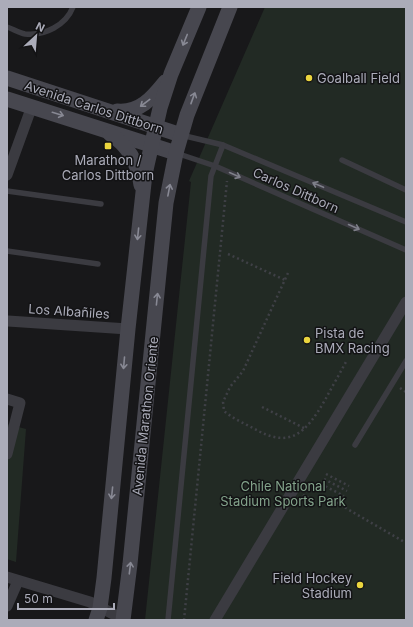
<svg xmlns="http://www.w3.org/2000/svg" width="413" height="627" viewBox="0 0 413 627" font-family="Inter,sans-serif">
<style>
.green{fill:#222a24}
.lines{fill:none;stroke-linecap:round;stroke-linejoin:round}
.path{stroke:#3f4046;stroke-width:2.5;stroke-dasharray:2 3;stroke-linecap:butt}
.lane{stroke:#3b3b41;stroke-width:5.5}
.street{stroke:#3b3b41;stroke-width:11}
.secondary{stroke:#47474f;stroke-width:15}
.oneway{stroke:#888994}
.oneway2{stroke:#7e7f89}
.poi-dot{fill:#ebd53e;stroke:#131315;stroke-width:1.5}
.labels{text-anchor:middle;stroke-width:3;stroke-linejoin:round;paint-order:stroke}
.poi-label{font-size:13px;fill:#abacb9;stroke:#131315;text-anchor:start}
.street-label{font-size:13px;fill:#abacb9;stroke:#131315}
.park-label{font-size:13px;fill:#83a38b;stroke:#131315}
</style>
<rect width="100%" height="100%" fill="#18181a"/>
<g class="green">
<path d="M265,7h141v613h-261l46,-438 -2,-1z"/>
<path d="M7,424l19,5 -10,133 -9,-3z"/>
</g>
<g class="lines">
<g class="path">
<path d="M228,254l57,26"/>
<path d="M288,273l-45,98 -13,16 -7,15 1,9c8,7 19,12 29,17 37,22 53,5 72,-28 7,-13 15,-27 22,-40"/>
<path d="M400,388l6,4"/>
<path d="M262,407l44,22"/>
<path d="M326,474l23,12"/>
<path d="M324,479l23,12"/>
<path d="M321,484l23,12"/>
<path d="M303,495l13,7"/>
<path d="M332,500l74,43"/>
<path d="M184,620l43,-439"/>
</g>
<g class="lane">
<path d="M7,27c6,2 12,6 18,7 20,2 41,-9 48,-27"/>
<path d="M181,135l42,10 183,77"/>
<path d="M176,153l39,13 191,84"/>
<path d="M342,160l64,30"/>
<path d="M7,191l94,13"/>
<path d="M7,251l91,13"/>
<path d="M355,445l51,-84"/>
<path d="M168,620l43,-444 12,-31"/>
</g>
<g class="street">
<path d="M7,175l25,-69"/>
<path d="M8,321l120,8"/>
<path d="M7,399l13,4 -13,51"/>
<path d="M7,577l83,25 33,17"/>
<path d="M7,606l11,-25"/>
<path d="M215,620l191,-318"/>
</g>
<g class="secondary">
<path d="M7,78l174,57"/>
<path d="M7,99l169,54"/>
<path d="M117,111c23,2 35,-13 48,-29"/>
<path d="M110,134c19,12 28,29 31,51"/>
<path d="M96,620l4,-12 4,-30 24,-249 17,-155 15,-66 11,-34 28,-67"/>
<path d="M123,620l7,-56 36,-361 10,-50 11,-38 43,-108"/>
</g>
</g>
<defs><path id="oneway-shaft" d="M-6 0H5M1.5-3L5.5 0L1.5 3" fill="none" stroke-width="1.6" stroke-linecap="round" stroke-linejoin="round"/></defs>
<g class="oneway">
<use href="#oneway-shaft" transform="translate(185 40) rotate(112)"/>
<use href="#oneway-shaft" transform="translate(193 98) rotate(-70)"/>
<use href="#oneway-shaft" transform="translate(145 103) rotate(143)"/>
<use href="#oneway-shaft" transform="translate(58 114) rotate(17)"/>
<use href="#oneway-shaft" transform="translate(169 190) rotate(-79)"/>
<use href="#oneway-shaft" transform="translate(138 234) rotate(96)"/>
<use href="#oneway-shaft" transform="translate(157 299) rotate(-84)"/>
<use href="#oneway-shaft" transform="translate(124 363) rotate(95)"/>
<use href="#oneway-shaft" transform="translate(112 493) rotate(96)"/>
<use href="#oneway-shaft" transform="translate(130 568) rotate(-83)"/>
</g>
<g class="oneway2">
<use href="#oneway-shaft" transform="translate(235 175) rotate(24)"/>
<use href="#oneway-shaft" transform="translate(318 185) rotate(-157)"/>
<use href="#oneway-shaft" transform="translate(354 227) rotate(24)"/>
</g>
<g class="poi-dot">
<circle cx="309" cy="78" r="4"/>
<rect x="104" y="142" width="8" height="8" rx="2"/>
<circle cx="307" cy="340" r="4"/>
<circle cx="360" cy="585" r="4"/>
</g>
<g class="labels">
<g class="poi-label">
<text x="317" y="83">Goalball Field</text>
<text x="108" y="165" text-anchor="middle">Marathon /<tspan x="108" dy="15">Carlos Dittborn</tspan></text>
<text x="315" y="338">Pista de<tspan x="315" dy="15">BMX Racing</tspan></text>
<text x="352" y="583" text-anchor="end">Field Hockey<tspan x="352" dy="15">Stadium</tspan></text>
</g>
<g class="street-label">
<text transform="translate(94 107) rotate(18)" y="5">Avenida Carlos Dittborn</text>
<text transform="translate(296 190) rotate(24)" y="5">Carlos Dittborn</text>
<text transform="translate(69 311) rotate(4)" y="5">Los Albañiles</text>
<text transform="translate(145 416) rotate(-84)" y="5">Avenida Marathon Oriente</text>
</g>
<g class="park-label">
<text x="283" y="491">Chile National<tspan x="283" dy="15">Stadium Sports Park</tspan></text>
</g>
</g>
<rect width="413" height="627" fill="none" stroke="#abacb9" stroke-width="16"/>
<g transform="translate(36 36) rotate(26)" stroke="#131315" stroke-width="3" paint-order="stroke">
<path d="M0-3L7 15L0 10L-7 15Z" fill="#abacb9"/>
<text y="-6" font-size="11" font-weight="bold" text-anchor="middle" fill="#abacb9">N</text>
</g>
<path d="M18 603v6h96v-6" fill="none" stroke="#abacb9" stroke-width="2"/>
<text x="24" y="603" font-size="12" fill="#abacb9" stroke="#131315" stroke-width="3" paint-order="stroke">50 m</text>
</svg>
